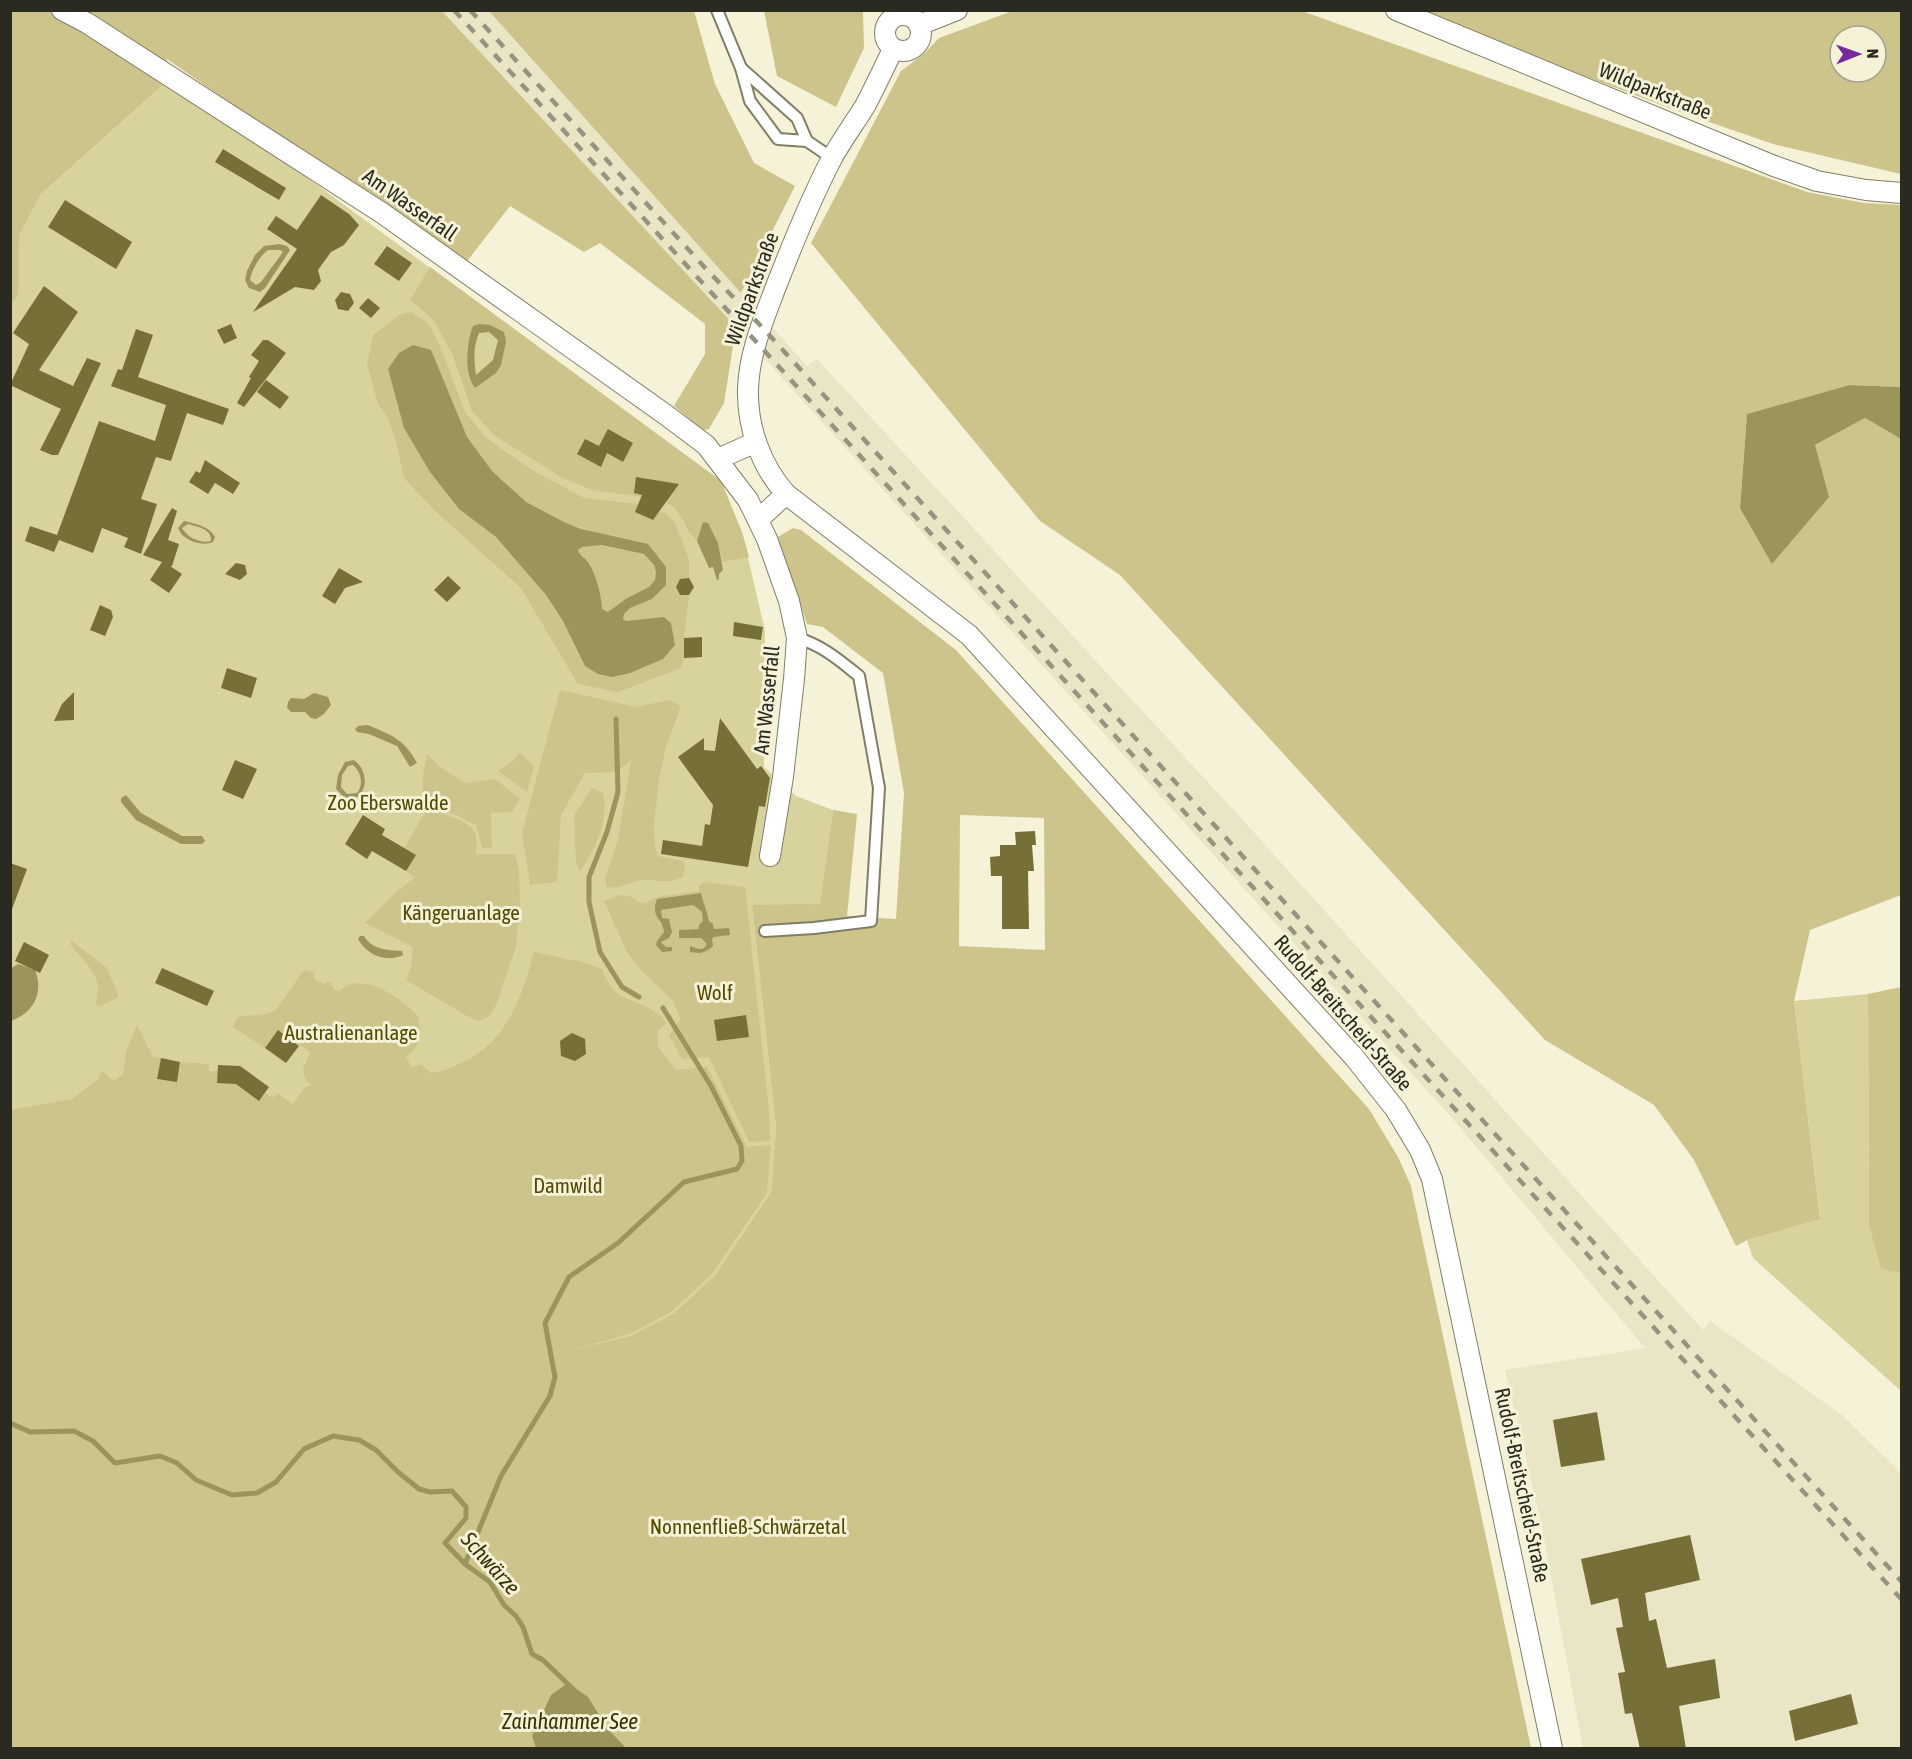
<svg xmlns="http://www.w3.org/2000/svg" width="1912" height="1759" viewBox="0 0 1912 1759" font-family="'Asap Condensed',sans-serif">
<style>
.built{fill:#e9e5c5}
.green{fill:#d8d29d}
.forest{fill:#ccc48a;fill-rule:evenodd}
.water{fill:#9b945b;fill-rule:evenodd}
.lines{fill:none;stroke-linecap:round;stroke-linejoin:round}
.stream{stroke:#9b945b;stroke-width:5}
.building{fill:#766f37}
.service-casing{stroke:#817e67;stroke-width:14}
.minor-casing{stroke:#817e67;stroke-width:22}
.service{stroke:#fff;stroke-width:10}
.minor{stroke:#fff;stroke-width:20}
.rail{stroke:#969481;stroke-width:4.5;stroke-dasharray:10 10;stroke-linecap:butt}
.labels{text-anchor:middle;stroke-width:6;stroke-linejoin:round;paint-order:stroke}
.street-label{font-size:21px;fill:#2b2a20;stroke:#f5f2d8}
.park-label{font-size:21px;fill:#534a00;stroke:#f5f2d8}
.water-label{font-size:22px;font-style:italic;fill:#393302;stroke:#f5f2d8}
</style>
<rect width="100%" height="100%" fill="#f5f2d8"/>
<path class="built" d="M441,11h48l318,355 10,-7 413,447 473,524 7,-9 132,94 59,58v275h-318l-42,-225 -36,-153 140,-22 -194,-231 -715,-790z"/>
<g class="green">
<path d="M11,11l12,216 18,-33 122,-109 109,67 449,329 22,55 22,95 -1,136 32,29 37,14 -13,95h-68l24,223 -5,64 -56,83 -41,38 -37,20 557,415h-727l-456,-608 -1,-835 8,-10z"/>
<path d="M1868,994l1,232 12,42 20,5v118l-148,-133 -6,-18 73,-22 -26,-217z"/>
</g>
<g class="forest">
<path d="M441,10l295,317 -12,76 -15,26 -6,1 -29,-24 31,-52v-30l-105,-81 -16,9 -74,-46 -46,59 -297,-206 -4,26 -122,109 -22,41 -1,60 -7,10v-294z"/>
<path d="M1015,10l287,1 505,181 57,11 37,2v182l-52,-2 -102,29 -7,94 75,-63 50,-27 36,21v456l-91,35 -16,71 26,218 -73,21 -11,6 -42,-86 -40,-55 -109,-65 -425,-465 -80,-54 -229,-278 90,-172 24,-18 14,-15z"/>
<path d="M489,11h205l21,73 39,79 41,23 -54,107z"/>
<path d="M861,11l2,1 1,36 -28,59 -59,-31 -13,-65z"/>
<path d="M1410,11h491v163l-128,-30 -90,-31zM1840,36h36v36h-36z"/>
<path d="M430,267l291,214 21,51 7,25 -27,5 -4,-19 -18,-7 -3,5 -9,-10 -4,-10 -10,-14 -15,-8 -67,-9 -31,-13 -67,-42 -22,-24 -20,-58 -19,-34 -23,-19zM479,324l27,18 -7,26 -24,20 -5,-12 -4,-28z"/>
<path d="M411,312l17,11 11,21 26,68 21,26 46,32 52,28 54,6 29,10 8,9 14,36v19l-9,1 -4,8 4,8h9l-5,43v20l-3,10 -63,24 -40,-8 -57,-96 -86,-77 -31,-33 -8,-37 -9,-25 -9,-12 -11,-40 6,-29 26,-20zM431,351l36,86 25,34 34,31 38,20 96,35 -8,42 -22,9 -6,6 -1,5 3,2 38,-4 7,6 4,22 -90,21 -22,-45 -17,-26 -50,-58 -37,-28 -29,-37 -26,-44 -16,-59z"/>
<path d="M793,528l8,2 155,120 413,459 29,48 13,29 120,562h-905l-18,-19 -20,-32 -56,39 4,12h-525l-1,-638 62,-11 26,-20 4,-8 12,10 9,-7 3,-22 11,-27 16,32 8,1 -4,21 20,3 3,-20 29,2v7l32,1v-6l10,8 -4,5 2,14 10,8 6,-8 8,5 4,-5 16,11 11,-16 9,-3 -7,-4 -3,-11 7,-18 -32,-21 -13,17 -32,-21 5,-10 28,-3 9,-3 29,-41 10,2v7l11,5 5,-3 4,9 6,1c22,-22 62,8 78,25 3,17 4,30 -12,40l5,11 10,-2 11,8c12,-2 21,-6 31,-11 45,-21 59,-66 71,-110l52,11 16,6c3,7 6,15 12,21 11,13 40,13 52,33l-8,8 -1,14 19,25 31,-3 40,80 24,-2 -4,48 -56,82 -40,37 -42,22 -61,17 63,-15 43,-23 41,-38 56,-83 5,-64 -24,-223 68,-1 13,-94 24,4 -10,102 49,3 8,-126 -21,-120 -60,-46 -16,-3 -29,-87zM960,815l84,3 1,132 -86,-4z"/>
<path d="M602,545l42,9 10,11 2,7 -1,8 -6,7 -22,11 -19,14 -6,-3c0,-12 -7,-39 -15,-48 -4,-5 -7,-5 -9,-12l4,-2z"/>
<path d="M560,690l76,17 33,-7 12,6 -15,41 -7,33 -5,44 1,25 3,7 24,5 3,4 -2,12c-17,8 -22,2 -38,3 -13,0 -25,10 -38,7l-2,-8 13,-40 13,-79c-18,16 -24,12 -46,13l-24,42 -4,67 -27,3 -8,-52z"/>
<path d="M520,753l14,13 -7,26 -29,-21 11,-7z"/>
<path d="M427,754l13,13 25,16 30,-4 25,20 -8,13 -21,1 1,35h-10l-6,-23 -27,-13 -23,-5c-6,-19 -3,-34 1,-53z"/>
<path d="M592,788l11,5c6,28 -7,55 -23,78l-4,-9 -2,-46z"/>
<path d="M427,809c10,3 37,11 44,18 7,6 6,19 5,27h39l4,17 1,29 -4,47 -20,58 -8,12 -9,4 -12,-5 -61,-36 5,-13 2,-20 -48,-24 30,-30 20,-16 -9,-6 10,-16 -12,-7z"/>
<path d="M704,882l41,5 24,224 1,30 -21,1 -40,-85 -27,2 -13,-24 12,-16 -9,-19 -29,-28 -16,-20 -23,-51 15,-6 12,1 6,6 8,1 12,-6 42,-6v-5zM701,893c2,9 8,33 15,37 4,2 10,4 13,5l-15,2 -8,15 -16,-6c8,1 11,5 18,-2l-7,-6h-22v-8l21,-1 3,-8 -1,-9 -9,-7 -33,5 1,8 10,6c1,10 -1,13 -10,18l5,5 -10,-2 8,-13v-5l-5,-5 -2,-23z"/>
<path d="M72,941l35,27 12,29 -20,10 -4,-2c11,-27 -9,-41 -25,-61z"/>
<path d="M1901,987h1l-1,286 -20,-4 -12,-43 -1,-232z"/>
</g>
<g class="water">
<path d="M279,244l8,2 3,4 -25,38 -5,4 -11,-4 -4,-8 2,-9 8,-16 9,-9zM268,250h12l3,2 -22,30 -5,3 -6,-5c2,-11 9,-23 18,-30z"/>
<path d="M479,324l11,1 14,7 2,10 -5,23 -5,8 -21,15c-11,-15 -9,-45 -2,-62zM489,332l9,8 -5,20 -17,15c-2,-15 -3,-28 3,-42z"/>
<path d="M413,345l18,5 36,87 25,34 34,31 38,20 17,7 67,15 18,23v18l-14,14 -22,9 -6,6 -1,5 3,2 38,-4 7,6 4,22 -12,14 -33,14 -18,4 -14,-3 -13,-8 -22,-45 -17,-26 -50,-58 -37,-28 -29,-37 -26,-44 -16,-59 11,-16zM602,545l42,9 10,11 2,7 -1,8 -6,7 -22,11 -19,14 -6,-3c0,-12 -7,-39 -15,-48 -4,-5 -7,-5 -9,-11l4,-3z"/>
<path d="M1849,385l52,2v52l-36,-21 -50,27 14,52 -57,67 -32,-56 7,-94z"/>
<path d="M184,521c12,3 25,5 31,16l-2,5c-12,5 -31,-2 -35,-14zM188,524c10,3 24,5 23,17 -11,3 -24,-4 -29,-13z"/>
<path d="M703,522l5,1 10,20 5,27 -4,4v5l-2,1 -4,-13 -4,1 -12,-27z"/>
<path d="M314,693l14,4 3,8 -7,9 -8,5 -5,-1 -6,-6h-14l-4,-4 1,-6 3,-4 13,1z"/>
<path d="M368,725c25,11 36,14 49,38l-7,4 -13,-21 -28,-12 -12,-2 -2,-3 3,-3z"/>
<path d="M354,760c12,9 15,26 4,37l-13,1 -9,-9 2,-14 7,-13zM353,765c8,7 11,19 4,28l-10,1 -6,-7 1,-12 6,-9z"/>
<path d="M126,795l15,18 41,23h20l3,5 -3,3h-21l-45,-24 -15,-18v-4z"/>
<path d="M701,893c2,10 6,18 8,28l4,3 1,5 15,-1 1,7 -16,2 -2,2 1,7c-8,7 -12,8 -23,6v-6l9,3 5,-1 3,-4 -6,-6h-22v-8l20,-1v-4l4,-4 -1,-9 -9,-7 -32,5 1,8 7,1 3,13 -3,6 -8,4 5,5h6v4l-10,1 -6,-7 1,-4 7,-9c-1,-14 -14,-14 -7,-33z"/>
<path d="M360,936h4c8,14 24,14 38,15l1,4c-17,8 -36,0 -45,-16z"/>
<path d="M18,964l17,6c9,23 -1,42 -24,51l-1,-52z"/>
<path d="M568,1683l20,14 20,32 18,19h-90l-4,-12 19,-41z"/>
</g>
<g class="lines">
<g class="stream">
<path d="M616,719l2,73 -11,40 -18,45v25l11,50 22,35 17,10"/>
<path d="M10,1423l20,9 44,-1 19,10 22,22 45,-7 17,7 19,17 36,15 25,-2 19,-11 28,-33 29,-13 26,4 17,10 22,22 21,17 11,3 22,-1 14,16v11l-21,25 20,21 25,18 14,23 12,11 7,11 9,27 11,6 30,29"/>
<path d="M465,1564l36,-88 49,-80 5,-19 -10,-54 24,-46 49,-34 66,-61 53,-13 5,-8 -1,-15 -30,-60 -48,-78"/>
</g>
</g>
<g class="building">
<path d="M223,149l63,39 -7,12 -64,-38z"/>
<path d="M321,195l28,19 10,11 -15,20 -13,7 -13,18 3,11 -7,9 -19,-3 -42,25 44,-63 -30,-20 9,-13 21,14z"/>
<path d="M65,200l67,42 -16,27 -68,-42z"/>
<path d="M387,246l25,17 -13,18 -25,-17z"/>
<path d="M44,286l34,26 -39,58 34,16 14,-28 14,5 -43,92h-6l-12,-5 21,-41 -51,-24 19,-41 -16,-11z"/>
<path d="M341,292l9,2 4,9 -6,8 -10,-2 -3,-9z"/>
<path d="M368,298l12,10 -9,10 -12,-10z"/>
<path d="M231,324l6,14 -13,6 -7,-14z"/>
<path d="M136,329l17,6 -15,42 91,32 -6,16 -36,-12 -16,48 -15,-4 -15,42 16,5 -16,50 -17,-7 4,-9 -26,-10 -9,25 -34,-13 -5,12 -29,-11 5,-15 27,9 42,-114 56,20 11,-36 -55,-19 7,-17 4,1z"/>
<path d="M263,340h5l18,13 -42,54 -7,-4 14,-25 -2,-1 10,-16 -8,-6z"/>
<path d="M266,380l23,17 -9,12 -23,-17z"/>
<path d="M608,429l25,14 -10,19 -16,-9 -6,14 -24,-13 8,-15 14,7z"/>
<path d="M205,460l35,23 -7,11 -18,-11 -7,11 -19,-12 7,-11 4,2z"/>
<path d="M636,477l43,7 -26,36 -18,-8 7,-17 -8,-2z"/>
<path d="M172,508l5,3 -9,29 11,4 -7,22h-2l12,8 -13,19 -19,-13 12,-18 -19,-7z"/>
<path d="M236,563l9,2 2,9 -7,6 -15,-6z"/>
<path d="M339,568l24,14 -18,6 -10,16 -13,-8z"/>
<path d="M448,576l13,12 -14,14 -13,-12z"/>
<path d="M689,578l5,9 -5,8h-9l-4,-8 4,-8z"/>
<path d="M100,605l11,5 2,7 -8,19 -15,-6z"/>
<path d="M734,622l29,5 -2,13 -28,-4z"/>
<path d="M702,637v20l-18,1v-20z"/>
<path d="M227,668l30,10 -6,20 -30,-10z"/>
<path d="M74,692v28l-20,1 8,-17z"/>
<path d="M720,718l37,51 4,-3 9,12 -5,29 -6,-1 -11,61 -87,-13 2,-14 39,6 3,-22 5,1 3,-20 -35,-48 26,-19v12l11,1z"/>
<path d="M235,760l22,9 -14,30 -21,-9z"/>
<path d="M363,815l22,14 -3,6 34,20 -10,16 -34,-20 -5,8 -22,-15z"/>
<path d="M1035,831l1,14h-4l2,26h-6l1,58h-27v-53h-11l-1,-19 10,-1v-11h16l-1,-13z"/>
<path d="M10,863l17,6 -15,40h-2z"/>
<path d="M24,942l25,13 -9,18 -25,-12z"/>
<path d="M162,968l52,23 -7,15 -52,-23z"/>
<path d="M746,1015l3,22 -32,4 -3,-21z"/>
<path d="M278,1030l21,16 -13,17 -21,-15z"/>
<path d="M572,1033l13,6 1,15 -11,7 -14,-5 -1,-15z"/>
<path d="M161,1058l19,4 -3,20 -20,-3z"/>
<path d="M218,1065l22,1 29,21 -10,14 -23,-17 -19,-1z"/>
<path d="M1597,1412l8,48 -44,7 -8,-47z"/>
<path d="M1690,1535l10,45 -55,13 4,28 7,-2 11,49 48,-9 5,39 -41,8 7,43h-46l-8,-36 -7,1 -7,-41 7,-1 -9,-44 7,-1 -5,-29 -27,7 -10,-46z"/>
<path d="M1851,1694l7,30 -63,17 -6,-30z"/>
</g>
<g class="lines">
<g class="service-casing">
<g id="service">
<path d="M717,10l24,58 9,33 28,38 29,2"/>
<path d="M741,68l56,50 10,23 25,17"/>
<path d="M765,931l49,-3 57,-7 8,-133 -20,-112c-20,-16 -37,-31 -62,-38"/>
</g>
</g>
<g class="minor-casing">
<g id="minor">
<path d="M62,10l25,13 295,190 284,202 40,30 42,55 19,39 22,62 8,37 -3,41 -11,98 -13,79"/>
<path d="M1396,10l378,156 43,15 49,9 36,3"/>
<circle cx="903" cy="33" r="18"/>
<path d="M919,25l38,-15"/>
<path d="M893,49c-9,19 -18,38 -28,57 -11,18 -24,35 -34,54 -21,41 -39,85 -56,129 -12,32 -26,65 -27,100 -1,38 13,77 38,105l183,141 385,422 42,53 24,40 12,29 120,569"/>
<path d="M718,459l38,-17"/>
<path d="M759,519l27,-25"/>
</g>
</g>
<use href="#service" class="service"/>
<use href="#minor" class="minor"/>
<g class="rail">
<path d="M454,10l1448,1590"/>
<path d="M470,10l238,261 53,55 1141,1256"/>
</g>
</g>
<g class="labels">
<g class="street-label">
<text transform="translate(1655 91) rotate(22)" y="7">Wildparkstraße</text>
<text transform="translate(410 205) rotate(35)" y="7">Am Wasserfall</text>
<text transform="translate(752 289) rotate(-70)" y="7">Wildparkstraße</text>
<text transform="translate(767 700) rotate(-84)" y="7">Am Wasserfall</text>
<text transform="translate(1343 1013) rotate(49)" y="7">Rudolf-Breitscheid-Straße</text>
<text transform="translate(1522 1485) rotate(78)" y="7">Rudolf-Breitscheid-Straße</text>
</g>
<g class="park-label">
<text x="388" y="810">Zoo Eberswalde</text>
<text x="461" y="920">Kängeruanlage</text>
<text x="715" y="1000">Wolf</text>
<text x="351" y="1040">Australienanlage</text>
<text x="568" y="1193">Damwild</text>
<text x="748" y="1534">Nonnenfließ-Schwärzetal</text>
</g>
<g class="water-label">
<text transform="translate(491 1563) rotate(48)" y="8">Schwärze</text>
<text x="570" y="1729">Zainhammer See</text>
</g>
</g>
<rect width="1912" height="1759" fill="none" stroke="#2b2a20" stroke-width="24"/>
<g transform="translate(1858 54) rotate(89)"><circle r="28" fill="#f5f2d8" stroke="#a4a28e" stroke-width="1.5"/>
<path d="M0-4.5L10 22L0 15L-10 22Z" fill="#762a9c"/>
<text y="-9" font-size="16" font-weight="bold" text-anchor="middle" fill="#2b2a20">N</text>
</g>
</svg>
